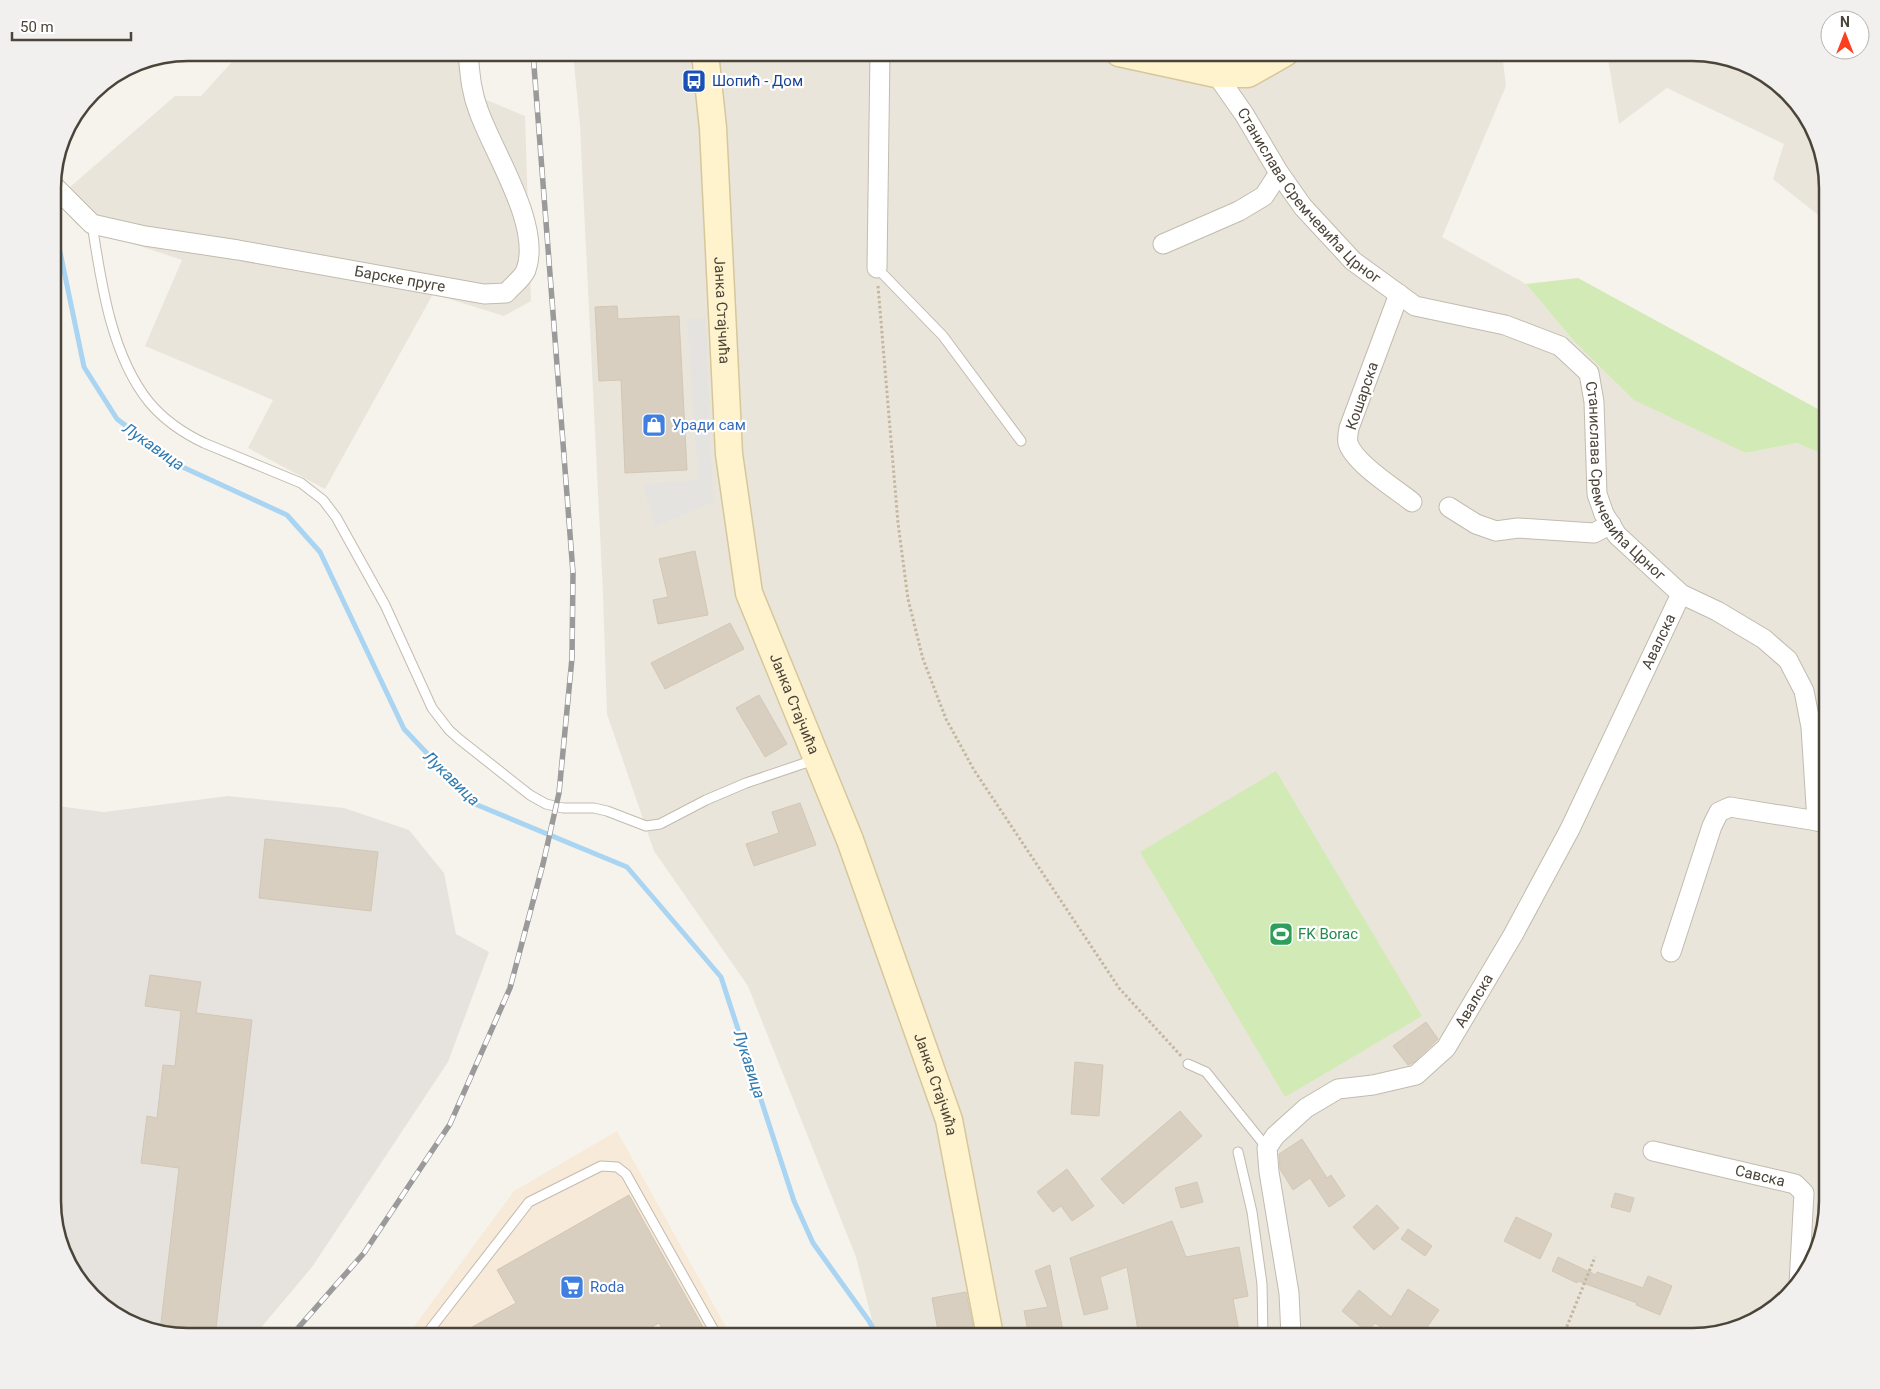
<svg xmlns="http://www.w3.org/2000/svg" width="1880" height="1389" viewBox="0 0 1880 1389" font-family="Roboto,sans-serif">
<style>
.residential{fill:#eae5da}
.commercial{fill:#f7ead8}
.industrial{fill:#e6e2dd}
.green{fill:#d2eab5}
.parking{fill:#e5e3e0}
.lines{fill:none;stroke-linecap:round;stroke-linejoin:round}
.stream{stroke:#a9d4f2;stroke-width:5}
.building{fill:#d8cfc1;stroke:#d3c7b4}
.lane-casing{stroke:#c2bbae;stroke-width:11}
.street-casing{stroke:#c2bbae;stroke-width:21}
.secondary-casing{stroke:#d6c79b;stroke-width:29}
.path{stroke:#c4b79f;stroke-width:3;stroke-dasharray:2.5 2.5;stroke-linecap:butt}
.lane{stroke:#fff;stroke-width:9}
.street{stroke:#fff;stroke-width:19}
.secondary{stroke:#fff3cd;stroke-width:26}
.rail-casing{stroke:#9a9a9a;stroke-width:5.5}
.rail{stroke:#fff;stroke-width:4;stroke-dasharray:11;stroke-linecap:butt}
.labels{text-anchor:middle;stroke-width:4.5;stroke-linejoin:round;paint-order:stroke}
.transit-label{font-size:15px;fill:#164399;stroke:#fff;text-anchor:start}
.street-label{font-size:15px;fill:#4b4439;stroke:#fff}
.shop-label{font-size:15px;fill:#366cbe;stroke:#fff;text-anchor:start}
.leisure-label{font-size:15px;fill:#27864d;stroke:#fff;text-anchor:start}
.water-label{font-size:16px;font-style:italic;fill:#2e7ab2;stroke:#fff}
.rim{fill:none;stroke:#4b4439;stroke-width:2.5}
</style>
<rect width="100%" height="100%" fill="#f6f3ec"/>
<g class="residential">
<path d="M240,53h230l2,41 53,22 6,185 -27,15 -71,-22 -108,195 -77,-41 25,-48 -128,-54 37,-86 -105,-35 -22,-25 120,-104h26z"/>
<path d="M573,53h929l4,33 -64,151 84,47 47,56 173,113 51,-10 30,13v745l-7,43 -20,39 -48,39 -60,14h-816l-20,-79 -108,-271 -94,-135 -47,-137 -4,-120 -23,-468z"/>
<path d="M1607,53h85l44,7 38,20 39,48 14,60v34l-54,-43 11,-35 -117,-56 -48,36z"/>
</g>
<path class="commercial" d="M617,1131l114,205h-324l107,-145z"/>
<path class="industrial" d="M228,796l116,12 65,22 35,43 12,61 33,18 -41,110 -136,205 -58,69h-66l-43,-7 -39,-20 -39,-48 -14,-51v-409l4,5 47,6z"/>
<g class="green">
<path d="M1578,278l249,136v42l-30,-13 -51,10 -112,-53 -61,-60 -47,-56z"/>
<path d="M1276,771l146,245 -137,81 -145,-245z"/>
</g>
<path class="parking" d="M706,318l7,184 -58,25 -12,-43 55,-4 -11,-161z"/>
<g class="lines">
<path class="stream" d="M53,236l5,6 26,125 33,52 59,45 111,51 33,37 84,177 71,75 152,63 94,110 73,224 19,42 56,78 8,15"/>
</g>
<g class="building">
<path d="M617,306l1,13 61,-3 8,154 -62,3 -4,-93 -22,1 -4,-74z"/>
<path d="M695,551l13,64 -50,9 -5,-24 15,-3 -9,-38z"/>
<path d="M730,623l14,26 -79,40 -14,-26z"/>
<path d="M759,695l28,49 -22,13 -29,-49z"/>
<path d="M800,803l16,42 -62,21 -8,-22 33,-11 -7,-21z"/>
<path d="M265,839l113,13 -7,59 -112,-13z"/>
<path d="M150,975l51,7 -5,31 56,7 -37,316h-27l-28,-4 19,-164 -38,-5 6,-47 10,2 6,-53 12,1 6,-55 -36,-5z"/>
<path d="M1426,1022l12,17 -24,23 -6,3 -15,-19z"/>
<path d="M1075,1062l28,3 -4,51 -28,-2z"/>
<path d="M1180,1111l22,25 -79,68 -22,-25z"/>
<path d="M1302,1139l25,39 4,-3 14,21 -16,11 -19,-29 -17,12 -13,-21 -1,-15z"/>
<path d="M1067,1169l27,37 -22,15 -11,-15 -8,6 -16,-20z"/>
<path d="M1197,1182l6,20 -22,6 -6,-20z"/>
<path d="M1615,1193l19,5 -4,14 -19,-5z"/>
<path d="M629,1195l79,141h-42l-7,-13 -24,13h-13l-4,-7 -13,7h-149l60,-33 -19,-33z"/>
<path d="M1377,1205l22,23 -25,22 -21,-23z"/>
<path d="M1516,1217l36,17 -12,25 -36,-18z"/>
<path d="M1172,1221l14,36 53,-10 9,49 -15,3 7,37h-101l-12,-69 -27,10 8,32 -24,6 -14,-57z"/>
<path d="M1408,1229l24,17 -7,10 -24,-17z"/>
<path d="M1558,1257l38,18 1,-3 46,16 5,-12 24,10 -12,29 -24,-10 1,-2 -59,-22 -1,2 -25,-12z"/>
<path d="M1050,1265l13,66 -34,5 -5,-25 24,-4 -13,-36z"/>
<path d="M1408,1289l31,21 -18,26h-26l-20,-13 -8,9 -25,-21 17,-21 32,27z"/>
<path d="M966,1292l9,44h-36l-7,-38z"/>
</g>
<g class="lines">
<g class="lane-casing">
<g id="lane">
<path d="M92,224c9,58 19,131 57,178 15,18 34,31 55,41l97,40 22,17 13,17 49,88 47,103 17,22 10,9 71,56 16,9 17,4h31l13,3 39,15 14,-2 46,-24 40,-17 68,-23"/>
<path d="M877,268l66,68 78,105"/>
<path d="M1188,1064l18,8 61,76"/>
<path d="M1238,1152l14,60 10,72 1,52"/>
<path d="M425,1336l104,-134 72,-36 16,1 9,7 91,162"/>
</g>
</g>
<g class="street-casing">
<g id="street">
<path id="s1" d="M1216,74l28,40 35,59 24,34 50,54 62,45 90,19 55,21 29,27 5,29 3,92 7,20 13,21 64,59 36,17 47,28 24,21 16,31 7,36 6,94 10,3"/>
<path id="s2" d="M53,185l39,39 53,12 93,14 246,44 22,-1c6,-7 17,-15 20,-23 16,-44 -32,-116 -47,-158 -8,-20 -9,-38 -11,-59"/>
<path d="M1163,244l76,-33 25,-15 15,-23"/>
<path d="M877,268l3,-215"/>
<path d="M1399,294l-50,134c-1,5 -2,10 -1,15 6,20 48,46 64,59"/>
<path d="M1449,507l27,17 20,7 22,-3 76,5 17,-9"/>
<path d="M1671,952l41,-126 7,-14 11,-5 87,14"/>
<path id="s3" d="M1653,1151l142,33 9,9 -5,91"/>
<path id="s4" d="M1291,1336l-2,-43 -20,-121 -2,-24 8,-12 31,-28 32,-19 35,-4 43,-10 30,-27 67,-113 57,-106 111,-235"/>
</g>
</g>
<g class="secondary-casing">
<g id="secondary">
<path id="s5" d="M705,53l8,75 16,326 20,139 101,247 99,280 41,216"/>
<path d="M1119,53l97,21h32l37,-21"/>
</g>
</g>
<g class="path">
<path d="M878,286l20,237 10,76 15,60 23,60 28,51 145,218 63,69"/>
<path d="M1563,1336l32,-79"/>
</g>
<use href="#lane" class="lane"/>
<use href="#street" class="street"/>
<use href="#secondary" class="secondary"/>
<g class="rail-casing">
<path id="rail" d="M291,1336l73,-83 86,-129 60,-136 33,-124 16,-71 13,-135 1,-85 -40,-520"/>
</g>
<use href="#rail" class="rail"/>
</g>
<defs>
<g id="bus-square" transform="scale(1.25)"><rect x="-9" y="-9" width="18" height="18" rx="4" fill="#1a4fb4" stroke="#fff"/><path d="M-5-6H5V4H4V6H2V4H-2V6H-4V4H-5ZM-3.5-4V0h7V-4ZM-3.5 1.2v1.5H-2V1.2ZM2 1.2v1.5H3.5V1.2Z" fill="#fff"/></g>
<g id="shop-square" transform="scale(1.25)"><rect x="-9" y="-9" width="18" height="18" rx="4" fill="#3f7fe0" stroke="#fff"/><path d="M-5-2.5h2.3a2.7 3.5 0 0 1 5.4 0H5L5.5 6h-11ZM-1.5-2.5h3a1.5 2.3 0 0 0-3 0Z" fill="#fff"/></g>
<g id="stadium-square" transform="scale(1.25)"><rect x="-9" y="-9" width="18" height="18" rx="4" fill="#2e9e5b" stroke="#fff"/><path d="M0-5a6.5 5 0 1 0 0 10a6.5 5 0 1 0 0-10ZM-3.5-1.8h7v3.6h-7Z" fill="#fff"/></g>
<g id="supermarket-square" transform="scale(1.25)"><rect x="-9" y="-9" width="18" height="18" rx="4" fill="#3f7fe0" stroke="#fff"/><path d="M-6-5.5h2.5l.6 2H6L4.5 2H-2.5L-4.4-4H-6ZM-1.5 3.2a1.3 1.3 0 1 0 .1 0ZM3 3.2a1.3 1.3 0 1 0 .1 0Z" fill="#fff"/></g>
</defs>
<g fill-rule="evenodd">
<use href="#bus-square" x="694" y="81"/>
<use href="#shop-square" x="654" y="425"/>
<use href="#stadium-square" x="1281" y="934"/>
<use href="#supermarket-square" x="572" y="1287"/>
</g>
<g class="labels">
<g class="transit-label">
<text x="712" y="86">Шопић - Дом</text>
</g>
<g class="street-label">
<text dy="5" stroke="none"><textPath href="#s1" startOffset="154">Станислава Сремчевића Црног</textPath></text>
<text dy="5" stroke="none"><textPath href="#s2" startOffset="368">Барске пруге</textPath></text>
<text dy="5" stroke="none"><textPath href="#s5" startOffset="258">Јанка Стајчића</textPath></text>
<text transform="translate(1362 396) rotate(-71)" y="5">Кошарска</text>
<text dy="5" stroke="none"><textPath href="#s1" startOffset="619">Станислава Сремчевића Црног</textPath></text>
<text dy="5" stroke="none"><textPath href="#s4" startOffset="862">Авалска</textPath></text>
<text dy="5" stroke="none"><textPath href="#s5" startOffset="662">Јанка Стајчића</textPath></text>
<text dy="5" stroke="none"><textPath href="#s4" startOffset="458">Авалска</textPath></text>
<text dy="5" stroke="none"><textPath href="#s5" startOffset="1068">Јанка Стајчића</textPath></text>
<text dy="5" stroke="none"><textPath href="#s3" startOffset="110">Савска</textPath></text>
</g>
<g class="shop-label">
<text x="672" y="430">Уради сам</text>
<text x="590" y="1292">Roda</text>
</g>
<g class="leisure-label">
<text x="1298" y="939">FK Borac</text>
</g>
<g class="water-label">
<text transform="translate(154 446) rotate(35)" y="6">Лукавица</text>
<text transform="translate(452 778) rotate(44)" y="6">Лукавица</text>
<text transform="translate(750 1064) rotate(72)" y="6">Лукавица</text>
</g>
</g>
<path d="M0 0H1880V1389H0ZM188 61H1692A127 127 0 0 1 1819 188V1201A127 127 0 0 1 1692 1328H188A127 127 0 0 1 61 1201V188A127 127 0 0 1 188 61Z" fill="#f1f0ef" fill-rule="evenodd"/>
<path class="rim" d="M188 61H1692A127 127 0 0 1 1819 188V1201A127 127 0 0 1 1692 1328H188A127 127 0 0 1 61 1201V188A127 127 0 0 1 188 61Z"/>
<g transform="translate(1845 35)"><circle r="24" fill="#ffffff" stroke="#b7b4b0"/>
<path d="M0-4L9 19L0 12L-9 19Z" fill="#fc3f1d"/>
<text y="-8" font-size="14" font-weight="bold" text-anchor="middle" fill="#4b4439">N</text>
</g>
<path d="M12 32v8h119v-8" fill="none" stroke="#4b4439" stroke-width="2.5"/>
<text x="20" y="32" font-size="15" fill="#4b4439" stroke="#ffffff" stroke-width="4" paint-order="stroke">50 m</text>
</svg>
